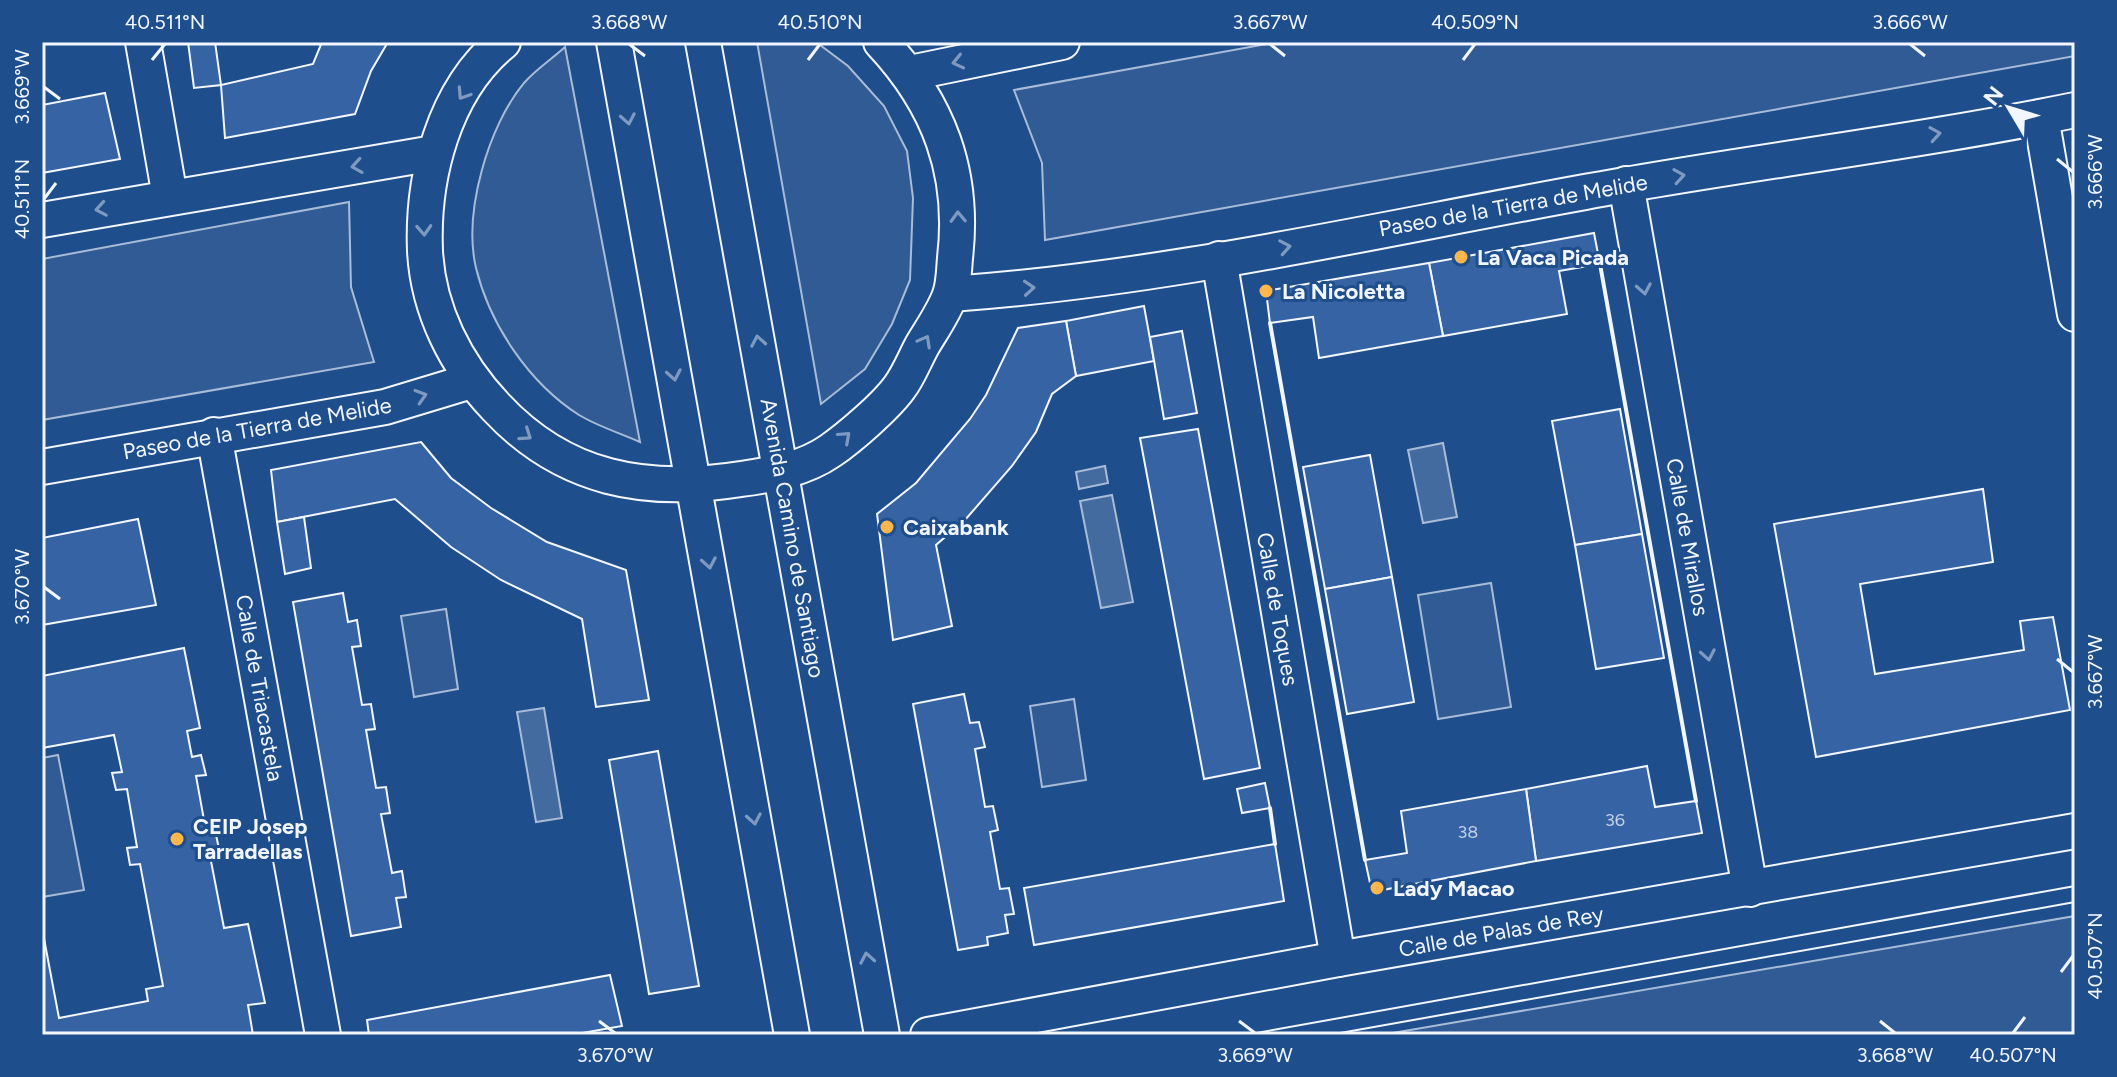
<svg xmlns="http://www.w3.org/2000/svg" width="2117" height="1077" viewBox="0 0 2117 1077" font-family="Figtree,sans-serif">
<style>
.green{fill:#305b95;stroke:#a8bbd7;stroke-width:2}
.water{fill:#446ba0;stroke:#a8bbd7;stroke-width:2}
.building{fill:#3563a3;stroke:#f2f6ff;stroke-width:2}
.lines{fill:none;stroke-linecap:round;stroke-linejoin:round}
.minor-casing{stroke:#f2f6ff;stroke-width:38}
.minor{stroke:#1f4e8c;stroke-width:34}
.tram{stroke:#f2f6ff;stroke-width:2}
.wall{stroke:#f2f6ff;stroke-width:4}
.oneway{stroke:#7e9ac0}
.ticks{fill:none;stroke:#f2f6ff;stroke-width:3}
.poi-dot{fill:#ffb74d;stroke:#1f4e8c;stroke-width:3}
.labels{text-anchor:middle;stroke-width:6;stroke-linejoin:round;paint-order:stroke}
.number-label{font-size:18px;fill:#c3d1e8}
.street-label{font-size:22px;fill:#f2f6ff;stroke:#1f4e8c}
.poi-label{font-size:22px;font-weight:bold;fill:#f2f6ff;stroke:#1f4e8c;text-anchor:start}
.neatline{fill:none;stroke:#f2f6ff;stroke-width:3}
.ticks-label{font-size:20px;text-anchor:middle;fill:#f2f6ff}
</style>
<rect width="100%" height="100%" fill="#1f4e8c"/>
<g class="green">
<path d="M757,42h59l32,24 36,40 23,45 6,47 -3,82 -18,44 -27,45 -44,35z"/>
<path d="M1278,42h797v14l-1030,184 -3,-77 -28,-73z"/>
<path d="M565,47l75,395c-20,-9 -43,-16 -61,-27 -50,-32 -89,-90 -103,-147 -13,-55 12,-142 48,-185 11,-13 28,-24 41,-36z"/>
<path d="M349,202l2,85 23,75 -332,58v-161z"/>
<path d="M1491,583l20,124 -73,12 -20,-124z"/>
<path d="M446,609l12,80 -44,8 -13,-81z"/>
<path d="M1074,699l12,81 -44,7 -12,-81z"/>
<path d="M58,755l26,135 -42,7v-139z"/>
<path d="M2075,916v119h-694z"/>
</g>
<g class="water">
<path d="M1443,443l14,74 -34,6 -15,-73z"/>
<path d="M1105,466l3,17 -29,6 -3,-17z"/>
<path d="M1112,495l21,107 -32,6 -21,-107z"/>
<path d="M544,708l18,110 -26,4 -19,-110z"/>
</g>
<g class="building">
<path d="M188,42h27l6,43 -27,3z"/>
<path d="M322,42h66l-17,29 -16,43 -130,24 -4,-53 92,-21z"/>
<path d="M105,93l15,66 -78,14v-68z"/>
<path d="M1594,233l6,31 -41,7 8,43 -124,22 -14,-73z"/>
<path d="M1429,263l14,73 -124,22 -6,-41 -43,6 -4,-32z"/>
<path d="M1144,306l10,55 -78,15 -10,-55z"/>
<path d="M1066,321l10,55 -24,18 -16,38 -24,34 -47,54 -29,25 16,81 -59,14 -16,-126 39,-31 54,-64 16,-24 32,-67z"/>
<path d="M1182,331l15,82 -33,6 -14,-82z"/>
<path d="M1620,409l22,125 -67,11 -23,-124z"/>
<path d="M1198,429l62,339 -56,11 -64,-341z"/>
<path d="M421,442l30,36 40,30 56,34 79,28 23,130 -53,7 -14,-88 -81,-39 -50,-33 -56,-48 -118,23 -6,-52z"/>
<path d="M1370,455l22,122 -67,12 -22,-122z"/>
<path d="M1983,489l10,73 -133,22 15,90 149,-24 -4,-29 33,-4 17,93 -254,47 -42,-233z"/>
<path d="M304,517l7,51 -26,6 -8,-52z"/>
<path d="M138,519l18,86 -114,20v-87z"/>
<path d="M1642,534l22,124 -68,11 -21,-124z"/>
<path d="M1392,577l22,125 -67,12 -22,-125z"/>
<path d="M343,593l5,29 9,-2 4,26 -9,1 10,58 9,-1 4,25 -9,1 10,58 10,-1 4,26 -9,1 11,59 10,-2 4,26 -10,1 5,29 -50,9 -58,-334z"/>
<path d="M184,648l16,80 -13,3 5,26 9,-2 5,20 -10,1 10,55 9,-1 4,19 -10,2 15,77 24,-4 17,79 -17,2 5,30h-211v-107l17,90 89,-17 -2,-12 17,-3 -23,-122 -10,1 -3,-17 10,-1 -10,-58 -11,1 -4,-17 10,-1 -8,-37 -72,13v-72z"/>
<path d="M964,694l6,29 9,-1 6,25 -10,2 10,58 8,-1 5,24 -8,2 10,57 9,-1 5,26 -9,1 3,18 -21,4 1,8 -30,5 -45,-246z"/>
<path d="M658,751l41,235 -50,8 -40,-234z"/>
<path d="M1647,766l8,41 41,-6 6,32 -166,28 -10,-72z"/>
<path d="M1265,783l5,25 -28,5 -5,-24z"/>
<path d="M1526,789l10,72 -164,31 -7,-32 42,-7 -6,-42z"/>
<path d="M1275,844l9,57 -250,44 -10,-57z"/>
<path d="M610,975l12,51 -51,9h-202l-2,-15z"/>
</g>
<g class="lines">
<g class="minor-casing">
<g id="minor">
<path d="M143,42l27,155"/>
<path d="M503,42c-60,49 -81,136 -78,209 3,59 31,114 71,156 68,73 150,87 245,72 30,-4 63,-10 89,-28 19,-13 55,-44 69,-63 10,-13 16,-30 24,-44 9,-15 21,-32 27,-49 4,-11 4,-26 5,-37 10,-85 -16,-154 -74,-216"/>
<path d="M614,42l178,993"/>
<path d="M703,42l179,993"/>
<path d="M910,73l152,-31"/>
<path d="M2041,117l34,197"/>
<path d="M1626,184l124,705"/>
<path d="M42,220l392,-67"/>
<path d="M1219,259l119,700"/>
<path d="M951,294c213,-15 424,-64 634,-102 163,-30 328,-49 490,-82"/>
<path d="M214,435l109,600"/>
<path d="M42,467l343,-60 86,-26"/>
<path d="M928,1035l410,-76 737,-128"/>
</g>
</g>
<use href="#minor" class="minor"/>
<g class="tram">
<path d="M1245,1035l830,-149"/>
<path d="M1329,1035l746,-133"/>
</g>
<g class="wall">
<path d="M1600,264l96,537"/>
<path d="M1270,323l95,537"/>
<path d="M1270,808l5,36"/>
</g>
</g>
<defs><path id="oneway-chevron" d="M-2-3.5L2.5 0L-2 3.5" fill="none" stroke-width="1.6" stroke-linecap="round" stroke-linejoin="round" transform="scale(2)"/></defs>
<g class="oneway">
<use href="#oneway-chevron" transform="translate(958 62) rotate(167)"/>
<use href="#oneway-chevron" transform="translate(463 94) rotate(123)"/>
<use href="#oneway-chevron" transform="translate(628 119) rotate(80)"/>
<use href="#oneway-chevron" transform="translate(1935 134) rotate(-9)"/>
<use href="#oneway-chevron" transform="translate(357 166) rotate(171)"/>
<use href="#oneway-chevron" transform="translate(1679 176) rotate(-9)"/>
<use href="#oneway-chevron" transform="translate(101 209) rotate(170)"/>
<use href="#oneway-chevron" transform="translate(958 217) rotate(-92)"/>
<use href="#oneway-chevron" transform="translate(424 230) rotate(87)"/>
<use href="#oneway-chevron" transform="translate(1285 247) rotate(-10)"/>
<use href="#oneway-chevron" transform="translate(1029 288) rotate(-4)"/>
<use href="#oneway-chevron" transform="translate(1644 289) rotate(80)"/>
<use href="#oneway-chevron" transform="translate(758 341) rotate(-100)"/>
<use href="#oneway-chevron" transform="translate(925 341) rotate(-61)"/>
<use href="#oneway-chevron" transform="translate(674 375) rotate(80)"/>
<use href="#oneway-chevron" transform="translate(421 396) rotate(-17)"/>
<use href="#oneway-chevron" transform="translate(526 435) rotate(34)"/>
<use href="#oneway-chevron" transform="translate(845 437) rotate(-42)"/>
<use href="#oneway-chevron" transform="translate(709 563) rotate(80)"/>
<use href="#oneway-chevron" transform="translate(1708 655) rotate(80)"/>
<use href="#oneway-chevron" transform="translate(754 819) rotate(80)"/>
<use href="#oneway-chevron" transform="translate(867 958) rotate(-100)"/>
</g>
<path class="ticks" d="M629,44l16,12M1270,44l15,12M1910,44l15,12M152,60l13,-16M808,60l12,-16M1463,60l12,-16M44,87l16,12M2057,159l16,13M44,199l12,-16M44,587l16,12M2057,659l16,13M2061,972l12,-16M599,1021l16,12M1239,1021l16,12M1880,1021l15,12M2013,1033l12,-16"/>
<g class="poi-dot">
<circle cx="1461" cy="257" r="8"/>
<circle cx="1266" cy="291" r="8"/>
<circle cx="887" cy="527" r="8"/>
<circle cx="177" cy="839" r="8"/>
<circle cx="1377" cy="888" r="8"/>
</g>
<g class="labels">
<g class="number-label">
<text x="1615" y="826">36</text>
<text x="1468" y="838">38</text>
</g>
<g class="street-label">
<text transform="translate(1513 205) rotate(-10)" y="8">Paseo de la Tierra de Melide</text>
<text transform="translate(257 428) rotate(-10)" y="8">Paseo de la Tierra de Melide</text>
<text transform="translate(1688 537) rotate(80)" y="8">Calle de Mirallos</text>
<text transform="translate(793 538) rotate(80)" y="8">Avenida Camino de Santiago</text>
<text transform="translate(1278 609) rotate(80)" y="8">Calle de Toques</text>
<text transform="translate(260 688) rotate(80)" y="8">Calle de Triacastela</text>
<text transform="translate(1501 931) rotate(-10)" y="8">Calle de Palas de Rey</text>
</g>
<g class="poi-label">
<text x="1477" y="265">La Vaca Picada</text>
<text x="1282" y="299">La Nicoletta</text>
<text x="903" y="535">Caixabank</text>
<text x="193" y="834">CEIP Josep<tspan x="193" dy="25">Tarradellas</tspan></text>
<text x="1393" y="896">Lady Macao</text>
</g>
</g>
<rect width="2117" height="1077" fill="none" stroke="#1f4e8c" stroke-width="88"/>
<g transform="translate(2009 108) rotate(308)" stroke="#1f4e8c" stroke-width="6" paint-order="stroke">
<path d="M0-6L14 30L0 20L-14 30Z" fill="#f2f6ff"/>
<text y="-12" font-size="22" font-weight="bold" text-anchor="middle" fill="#f2f6ff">N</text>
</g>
<rect x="44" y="44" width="2029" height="989" class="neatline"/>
<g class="ticks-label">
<text x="165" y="29">40.511°N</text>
<text x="629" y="29">3.668°W</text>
<text x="820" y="29">40.510°N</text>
<text x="1270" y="29">3.667°W</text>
<text x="1475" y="29">40.509°N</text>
<text x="1910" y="29">3.666°W</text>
<text transform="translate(22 87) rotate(-90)" y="7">3.669°W</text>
<text transform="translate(2095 172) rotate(-90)" y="7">3.666°W</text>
<text transform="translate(22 199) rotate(-90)" y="7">40.511°N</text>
<text transform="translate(22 587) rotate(-90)" y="7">3.670°W</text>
<text transform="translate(2095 672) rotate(-90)" y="7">3.667°W</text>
<text transform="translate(2095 956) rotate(-90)" y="7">40.507°N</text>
<text x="615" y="1062">3.670°W</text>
<text x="1255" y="1062">3.669°W</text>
<text x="1895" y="1062">3.668°W</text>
<text x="2013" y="1062">40.507°N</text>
</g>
</svg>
